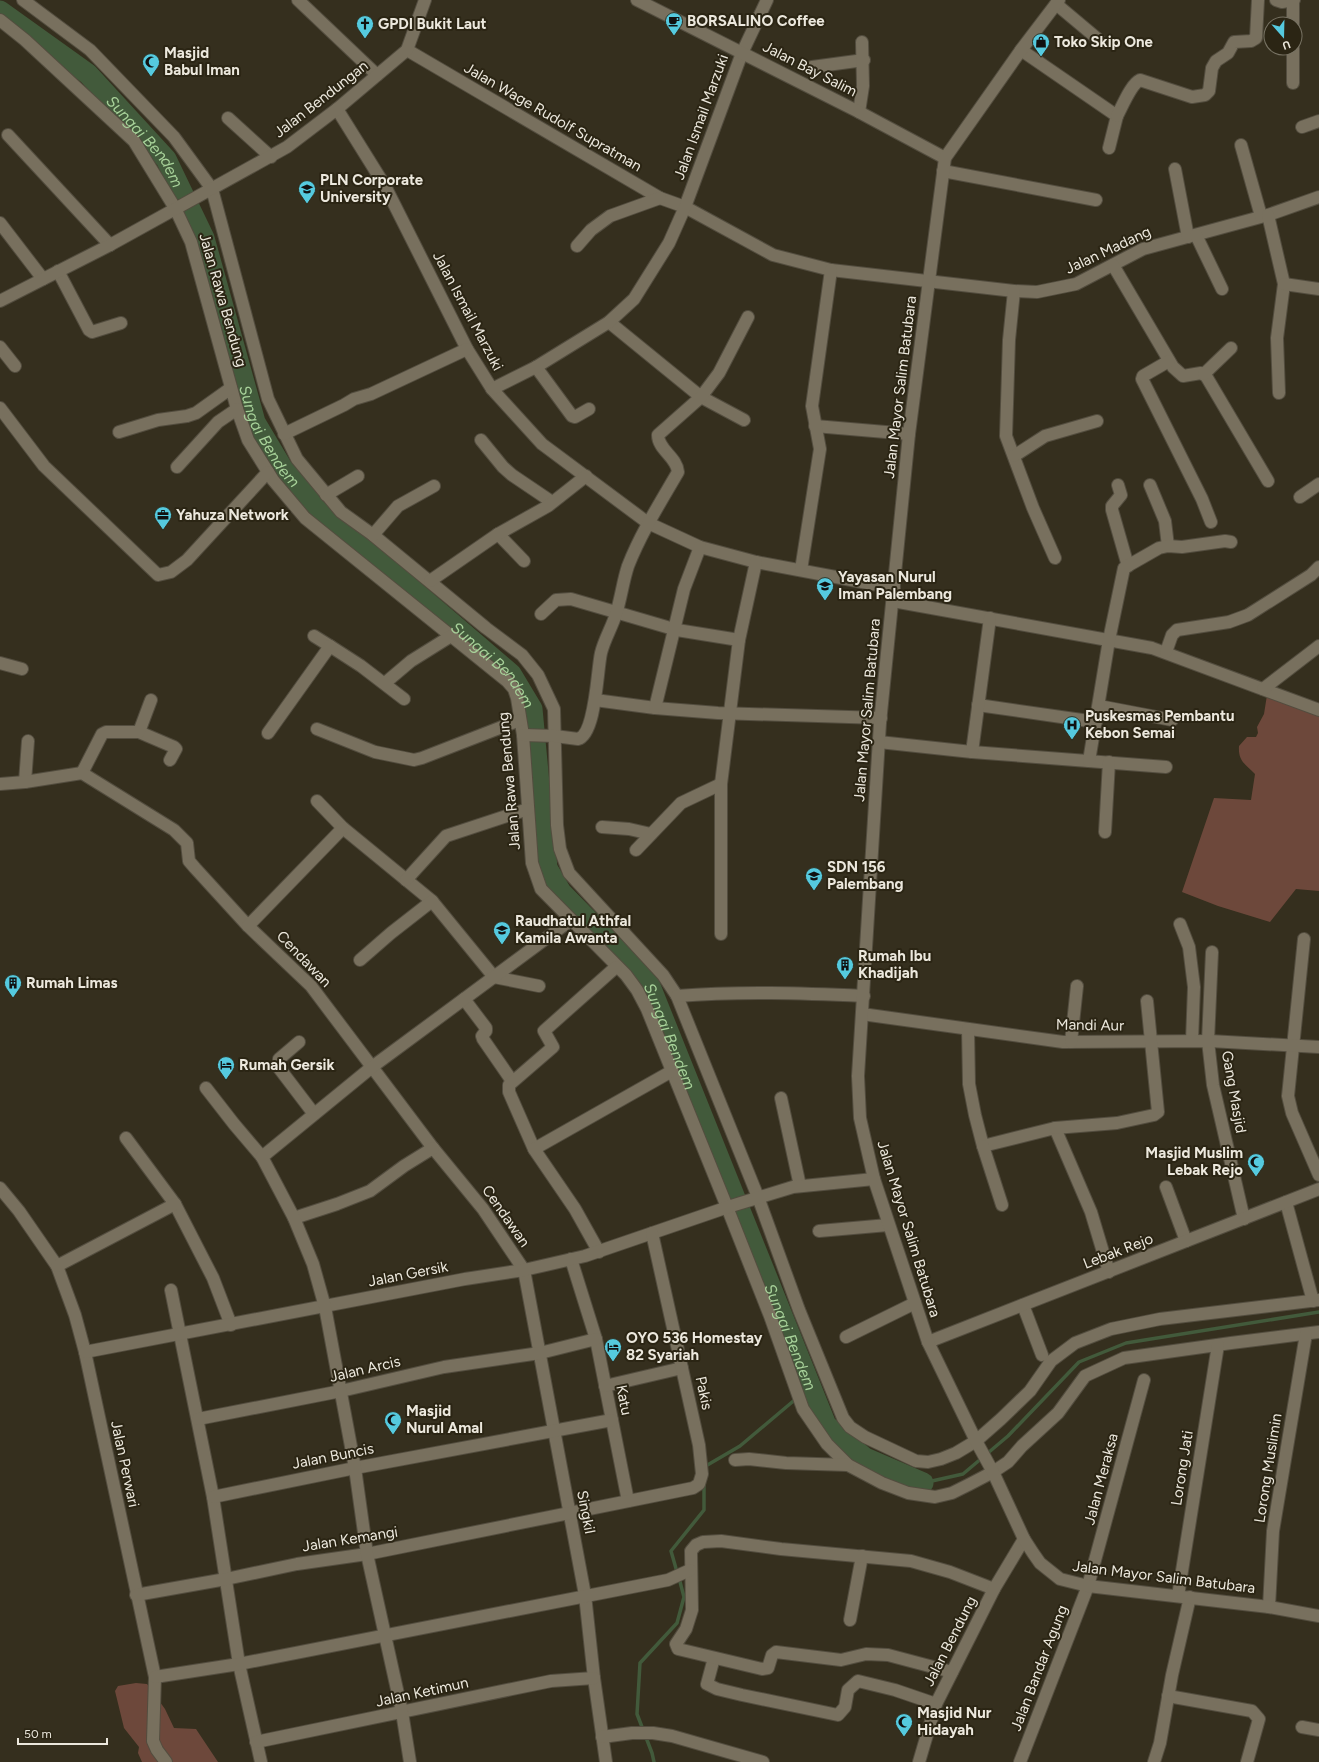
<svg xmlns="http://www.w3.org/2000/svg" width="1319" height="1762" viewBox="0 0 1319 1762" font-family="Figtree,sans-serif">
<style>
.green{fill:#6d483b}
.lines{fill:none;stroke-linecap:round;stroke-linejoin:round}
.stream{stroke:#425a3b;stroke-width:3.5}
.river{stroke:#425a3b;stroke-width:21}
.street-casing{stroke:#534d3f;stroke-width:14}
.secondary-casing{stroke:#534d3f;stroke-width:14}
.street{stroke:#78705e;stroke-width:12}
.secondary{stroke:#78705e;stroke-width:12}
.labels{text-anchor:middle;stroke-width:4;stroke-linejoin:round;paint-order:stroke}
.poi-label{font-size:15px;font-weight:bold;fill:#ece8dd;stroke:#2b2514;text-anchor:start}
.street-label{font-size:15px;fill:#ece8dd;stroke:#2b2514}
.water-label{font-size:16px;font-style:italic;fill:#a7d199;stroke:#2b2514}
</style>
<rect width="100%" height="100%" fill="#352f1e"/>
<g class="green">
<path d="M1267,695l52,18v178l-23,-2 -26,33 -52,-16 -36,-14 32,-94 37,2 4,-26c-10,-10 -17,-13 -16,-28l8,-9h9l2,-4 -1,-6 7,-13z"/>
<path d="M136,1683l11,1 18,25 9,19 22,1 22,33h-76l-4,-9 1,-6 -15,-19 -9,-37 3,-5z"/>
</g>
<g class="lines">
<g class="stream">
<path d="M704,1467l36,-21 70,-59"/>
<path d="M923,1483l40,-9 45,-38 71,-74 47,-19 193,-31"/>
<path d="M677,1572l-6,-21 33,-41v-27"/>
<path d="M654,1762l-2,-9 -15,-39 3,-51 37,-40 7,-26 -5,-19"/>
</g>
<path class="river" id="s1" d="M0,11l88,63 78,85 38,79 51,184 28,47 39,43 189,162 21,35 15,159 14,24 87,89 178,444 39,33 58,25"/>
<g class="street-casing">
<g id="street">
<path d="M23,0l67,50 84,87 38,52 56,210 29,60 44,53 32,23 113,93 36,27 16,20 16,34 3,116 3,24 9,24 94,102 14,21 81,201 41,113 44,108 7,9 15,10 51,24 12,1 13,-3 15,-6 20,-12 25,-22 29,-28 21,-30 24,-18 36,-14 49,-10 159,-19"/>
<path d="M298,0l79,75"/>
<path d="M1276,0l6,2 12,-2"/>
<path d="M1293,0v24"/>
<path d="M1056,4l43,36"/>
<path d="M0,20l25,20 109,101 41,67 16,34 46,167 11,31 25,40 32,38 202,163 7,8 3,9 6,37 9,128 9,26 85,86 11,15 10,19 80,198 43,109 33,93 24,35 21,21 34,18 26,10 27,4 17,-4 18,-9 23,-12 15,-10 14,-16 36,-33 27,-37 39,-18 107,-15 88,-11"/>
<path d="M1293,48v35"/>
<path d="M407,50l253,148 25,9 88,48 58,15 183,21 23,1 39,-8 67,-35 125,-34 51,-18"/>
<path d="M1021,50l96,66 -8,32"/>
<path d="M812,67l52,-7"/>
<path d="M337,109l48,77 82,163 25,40 50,55 106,79 52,24 56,15 138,26"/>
<path d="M859,112l4,-26 -1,-44"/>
<path d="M1117,116c5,-9 14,-32 23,-36l52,17 13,-2 4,-4 3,-23 4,-7 12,-8 6,-11 17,-1 5,-3 2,-38"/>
<path d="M228,118l43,39"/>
<path d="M1302,127l17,-6"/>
<path d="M8,135l102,110"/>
<path d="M1241,145l20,71"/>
<path d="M1175,169l13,68"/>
<path d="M943,171l153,29"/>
<path d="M1268,215l16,69 -7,54 2,55"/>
<path d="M0,223l43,56"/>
<path d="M1196,235l26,54"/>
<path d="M577,246l14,-16 19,-14 50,-18"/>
<path d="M1113,265l60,102 10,9 18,-3 5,3 62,105"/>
<path d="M58,271l31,59 3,2 29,-9"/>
<path d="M1284,284l35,5"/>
<path d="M1014,291l-5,49 -3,96 27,72 22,50"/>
<path d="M0,301l110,-56 177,-98 50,-38 70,-59 18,-50"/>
<path d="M609,322l92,75 43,23"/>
<path d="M0,347l15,19"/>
<path d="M1169,361l-26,15 -1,3 60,120 9,23"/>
<path d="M536,367l36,49 3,1 14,-8"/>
<path d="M1204,374l27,-26"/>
<path d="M492,389l44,-22 73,-45 25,-23 35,-56 16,-36 57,-154 25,-53"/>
<path d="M0,408l44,58 114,109 13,-3 16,-12 81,-88"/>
<path d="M815,426l94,8"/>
<path d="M119,432l39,-12 29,-4 9,-3 35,-25"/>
<path d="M284,434l60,-29 10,-6 17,-5 96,-45"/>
<path d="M481,440l22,27 9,8 40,27"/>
<path d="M1014,456l31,-20 52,-15"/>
<path d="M177,467l41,-45 19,-13"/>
<path d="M1118,485l3,10 -9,11v4l16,56"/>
<path d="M1150,485l15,36 3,25"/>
<path d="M326,495l32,-19"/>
<path d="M1300,497l19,-13"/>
<path d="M498,534l26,27"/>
<path d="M373,535l25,-29 36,-20"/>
<path d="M801,570l19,-121 -8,-43 19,-136"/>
<path d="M430,581l68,-47 50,-28 38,-30"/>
<path d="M893,601l259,47 167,62"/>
<path d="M541,614l15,-14 15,-1 106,31 62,10"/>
<path d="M314,636l16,10"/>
<path d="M1166,652l6,-17 5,-5 52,-8 19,-7 63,-40 8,-8"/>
<path d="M0,663l22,6"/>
<path d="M385,683l26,-22 40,-25"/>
<path d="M1263,689l56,-43"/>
<path d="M595,700l60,8 63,5 163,5"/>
<path d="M978,705l118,17"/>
<path d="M1099,706l73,14"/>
<path d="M655,708l29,-119 16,-42"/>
<path d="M317,729l58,23 39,8 8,-2 98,-38"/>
<path d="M139,732l35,15 2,2 -6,11"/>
<path d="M268,733l62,-87 31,20 43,33"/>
<path d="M523,735l32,1 23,3c18,-5 19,-69 23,-86 3,-13 11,-26 15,-39 5,-16 7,-33 12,-48 13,-33 32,-63 50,-94 -1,-15 -20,-22 -20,-37l43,-38 18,-24 29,-56"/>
<path d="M879,742l93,10 194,15"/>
<path d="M972,752l18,-134"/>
<path d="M1089,761l20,-121 15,-72 35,-20 9,-2 14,1 43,-6 6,1"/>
<path d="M82,773l20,-39 4,-2h33l12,-32"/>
<path d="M25,782l3,-41"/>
<path d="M0,784l25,-2 57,-9 92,57 13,13 2,18 6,7 53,58 63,60 122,162 50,61 41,61 61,325 9,83 12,84"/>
<path d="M317,801l26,27 89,73"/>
<path d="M602,827l27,2 22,5"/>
<path d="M1105,832l4,-70"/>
<path d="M636,850l45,-47 40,-19"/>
<path d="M406,880l40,-44 82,-27"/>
<path d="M1180,924l9,23 5,40 -2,54"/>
<path d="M248,926l95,-98"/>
<path d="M721,934v-150l18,-144 17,-78"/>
<path d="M1304,939l-16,157 4,17 27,62"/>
<path d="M1212,952l-4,89 5,44 31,134"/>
<path d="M360,960l31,-27 41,-32 62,76 45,9"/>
<path d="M677,996c62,-5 124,-3 187,0"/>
<path d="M464,999l22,29v3l-4,5 1,3 29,42"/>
<path d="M862,1014l201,28 147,-1 109,6"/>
<path d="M968,1029l1,55 6,31 8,31 72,-18 36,84 18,60"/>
<path d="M299,1042l-20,17v9l35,46"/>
<path d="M1071,1042l6,-56"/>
<path d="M206,1088l28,36 28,33"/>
<path d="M781,1098l19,88"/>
<path d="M1055,1128l62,-5 37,-8 4,-3 -11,-111"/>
<path d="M126,1138l49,66 38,74 18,47"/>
<path d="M983,1146l19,59"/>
<path d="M534,1149l-25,-57v-7l44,-38 -9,-16 72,-64"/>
<path d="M1166,1187l20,54"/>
<path d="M0,1188l19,23 38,55 18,49 10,37 70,325 -2,64 4,9 9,12"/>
<path d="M1286,1202l27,99"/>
<path d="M294,1218l43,-14 33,-13 34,-25 29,-18"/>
<path d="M819,1231l69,-6"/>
<path d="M599,1252l-24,-43 -41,-60 138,-78"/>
<path d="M571,1259l25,80 32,162"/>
<path d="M57,1266l118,-62"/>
<path d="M171,1290l42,207 26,167 22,98"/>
<path d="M1023,1305l19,50"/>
<path d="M846,1337l69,-34"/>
<path d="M928,1342l391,-153"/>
<path d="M85,1352l380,-73 59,-9 61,-14 146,-50 62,-19 81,-8"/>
<path d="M605,1386l77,-18"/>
<path d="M198,1419l143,-28 103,-24 96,-14 56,-14"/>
<path d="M735,1460l14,-1 37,4 62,2"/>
<path d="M213,1497l142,-29 257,-48"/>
<path d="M136,1595l90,-16 71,-15 70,-10 326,-66 6,-4 3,-10 -3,-29 -47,-212"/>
<path d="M1178,1596l40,-251"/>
<path d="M1269,1607l4,-76 33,-197"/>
<path d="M850,1620l12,-64"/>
<path d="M714,1658l-7,26 10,5 25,6 96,20 7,-8 3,-17 10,-9 37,9 41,14"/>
<path d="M952,1672l-64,-17 -22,-1 -25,6 -65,-8 -4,3 -4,13 -6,1 -84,-20 -2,-5 10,-15 6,-19 -1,-59 5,-6 7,-3 18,-1 60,8 130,12 39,11 44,17"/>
<path d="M155,1677l84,-13 429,-84 22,-10"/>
<path d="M1168,1696l84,15 7,8 -12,43"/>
<path d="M1302,1727l17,3"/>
<path d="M602,1737l30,-4h21l19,3 91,26"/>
<path d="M256,1742l295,-61 43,-3"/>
<path d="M410,1762l-8,-50 -35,-158 -12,-86 -30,-161 -12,-43 -19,-46 -32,-61 110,-90 199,-147"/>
<path d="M919,1762l17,-58 58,-115 30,-50"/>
<path d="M1020,1762l68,-176 56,-206"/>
<path d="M1154,1762l6,-19 12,-68 18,-78"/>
</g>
</g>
<g class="secondary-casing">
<g id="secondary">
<path d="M637,0l222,112 86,46"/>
<path d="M1059,0l-38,50 -76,108 -36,276 -29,289 -22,353 2,42 14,61 54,163 48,99 17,31 31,67 9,14 7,10 20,16 28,7 181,21 50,9"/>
</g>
</g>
<use href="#street" class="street"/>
<use href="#secondary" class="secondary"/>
</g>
<defs>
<g id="cafe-pin" transform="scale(0.9)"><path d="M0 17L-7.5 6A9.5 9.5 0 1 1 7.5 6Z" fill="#55cadf" stroke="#2b2514"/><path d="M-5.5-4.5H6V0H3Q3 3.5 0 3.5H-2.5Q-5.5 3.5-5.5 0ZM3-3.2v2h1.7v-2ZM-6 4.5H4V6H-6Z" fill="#111"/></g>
<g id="church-pin" transform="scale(0.9)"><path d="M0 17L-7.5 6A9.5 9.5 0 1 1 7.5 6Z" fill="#55cadf" stroke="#2b2514"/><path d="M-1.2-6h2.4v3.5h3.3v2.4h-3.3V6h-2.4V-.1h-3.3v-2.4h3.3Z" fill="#111"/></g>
<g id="shop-pin" transform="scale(0.9)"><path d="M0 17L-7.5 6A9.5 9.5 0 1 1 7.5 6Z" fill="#55cadf" stroke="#2b2514"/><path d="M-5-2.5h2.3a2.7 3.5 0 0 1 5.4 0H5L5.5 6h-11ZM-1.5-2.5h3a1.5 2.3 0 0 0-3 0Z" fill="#111"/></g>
<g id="mosque-pin" transform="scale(0.9)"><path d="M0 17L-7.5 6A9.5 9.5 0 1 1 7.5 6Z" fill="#55cadf" stroke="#2b2514"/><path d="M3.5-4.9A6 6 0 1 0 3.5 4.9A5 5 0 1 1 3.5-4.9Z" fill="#111"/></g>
<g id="university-pin" transform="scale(0.9)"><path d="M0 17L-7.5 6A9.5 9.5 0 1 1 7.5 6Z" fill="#55cadf" stroke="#2b2514"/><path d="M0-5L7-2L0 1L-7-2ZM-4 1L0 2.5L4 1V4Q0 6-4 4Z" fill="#111"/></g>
<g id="office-pin" transform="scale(0.9)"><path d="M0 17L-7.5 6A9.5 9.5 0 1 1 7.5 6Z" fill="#55cadf" stroke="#2b2514"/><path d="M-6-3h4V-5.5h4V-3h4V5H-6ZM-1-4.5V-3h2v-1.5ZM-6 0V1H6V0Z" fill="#111"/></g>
<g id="school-pin" transform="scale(0.9)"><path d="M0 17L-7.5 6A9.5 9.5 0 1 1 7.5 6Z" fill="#55cadf" stroke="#2b2514"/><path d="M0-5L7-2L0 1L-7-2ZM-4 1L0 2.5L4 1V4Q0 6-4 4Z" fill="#111"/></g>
<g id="hospital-pin" transform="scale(0.9)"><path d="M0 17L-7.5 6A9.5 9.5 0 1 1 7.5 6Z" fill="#55cadf" stroke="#2b2514"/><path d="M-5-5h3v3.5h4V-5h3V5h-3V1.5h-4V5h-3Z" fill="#111"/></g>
<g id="building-pin" transform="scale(0.9)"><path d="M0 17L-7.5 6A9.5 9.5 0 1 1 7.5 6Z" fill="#55cadf" stroke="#2b2514"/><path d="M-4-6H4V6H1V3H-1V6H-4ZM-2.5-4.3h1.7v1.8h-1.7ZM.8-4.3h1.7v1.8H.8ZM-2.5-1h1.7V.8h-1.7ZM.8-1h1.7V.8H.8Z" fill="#111"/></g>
<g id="hotel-pin" transform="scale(0.9)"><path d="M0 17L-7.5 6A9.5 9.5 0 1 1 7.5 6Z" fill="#55cadf" stroke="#2b2514"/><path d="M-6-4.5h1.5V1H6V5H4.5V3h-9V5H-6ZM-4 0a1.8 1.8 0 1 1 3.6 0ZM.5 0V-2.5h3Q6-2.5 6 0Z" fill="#111"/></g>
</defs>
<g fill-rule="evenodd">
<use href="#cafe-pin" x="674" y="21"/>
<use href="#church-pin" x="365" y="24"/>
<use href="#shop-pin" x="1041" y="42"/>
<use href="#mosque-pin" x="151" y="62"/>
<use href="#university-pin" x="307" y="189"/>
<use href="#office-pin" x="163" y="515"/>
<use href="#school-pin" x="825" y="586"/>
<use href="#hospital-pin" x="1072" y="725"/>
<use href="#school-pin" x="814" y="876"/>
<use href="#school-pin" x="502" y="930"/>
<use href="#building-pin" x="845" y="965"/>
<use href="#building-pin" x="13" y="983"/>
<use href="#hotel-pin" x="226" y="1065"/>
<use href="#mosque-pin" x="1256" y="1162"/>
<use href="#hotel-pin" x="613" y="1347"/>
<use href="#mosque-pin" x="393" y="1420"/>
<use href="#mosque-pin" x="904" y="1722"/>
</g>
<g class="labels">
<g class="poi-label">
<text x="687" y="26">BORSALINO Coffee</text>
<text x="378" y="29">GPDI Bukit Laut</text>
<text x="1054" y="47">Toko Skip One</text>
<text x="164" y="58">Masjid<tspan x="164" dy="17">Babul Iman</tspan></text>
<text x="320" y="185">PLN Corporate<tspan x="320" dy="17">University</tspan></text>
<text x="176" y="520">Yahuza Network</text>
<text x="838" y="582">Yayasan Nurul<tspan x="838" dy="17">Iman Palembang</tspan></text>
<text x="1085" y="721">Puskesmas Pembantu<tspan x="1085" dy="17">Kebon Semai</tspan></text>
<text x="827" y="872">SDN 156<tspan x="827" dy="17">Palembang</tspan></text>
<text x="515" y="926">Raudhatul Athfal<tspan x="515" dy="17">Kamila Awanta</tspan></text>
<text x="858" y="961">Rumah Ibu<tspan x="858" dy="17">Khadijah</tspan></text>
<text x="26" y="988">Rumah Limas</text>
<text x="239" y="1070">Rumah Gersik</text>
<text x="1243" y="1158" text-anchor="end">Masjid Muslim<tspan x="1243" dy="17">Lebak Rejo</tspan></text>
<text x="626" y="1343">OYO 536 Homestay<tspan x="626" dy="17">82 Syariah</tspan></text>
<text x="406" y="1416">Masjid<tspan x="406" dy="17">Nurul Amal</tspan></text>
<text x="917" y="1718">Masjid Nur<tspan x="917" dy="17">Hidayah</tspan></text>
</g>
<g class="street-label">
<text transform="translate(810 69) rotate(27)" y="5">Jalan Bay Salim</text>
<text transform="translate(321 99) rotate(-38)" y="5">Jalan Bendungan</text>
<text transform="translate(553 117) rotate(30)" y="5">Jalan Wage Rudolf Supratman</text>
<text transform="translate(701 117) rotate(-70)" y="5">Jalan Ismail Marzuki</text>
<text transform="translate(1108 250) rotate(-25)" y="5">Jalan Madang</text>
<text transform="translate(223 300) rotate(74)" y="5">Jalan Rawa Bendung</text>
<text transform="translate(468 311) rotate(62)" y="5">Jalan Ismail Marzuki</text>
<text transform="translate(900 387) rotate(-83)" y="5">Jalan Mayor Salim Batubara</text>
<text transform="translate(867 710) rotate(-85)" y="5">Jalan Mayor Salim Batubara</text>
<text transform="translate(509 781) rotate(-95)" y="5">Jalan Rawa Bendung</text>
<text transform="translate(304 959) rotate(46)" y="5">Cendawan</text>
<text transform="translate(1090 1025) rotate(1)" y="5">Mandi Aur</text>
<text transform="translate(1234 1092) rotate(80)" y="5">Gang Masjid</text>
<text transform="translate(506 1216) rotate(55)" y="5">Cendawan</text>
<text transform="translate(909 1229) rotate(73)" y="5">Jalan Mayor Salim Batubara</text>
<text transform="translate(1118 1251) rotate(-21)" y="5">Lebak Rejo</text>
<text transform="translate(408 1274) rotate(-11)" y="5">Jalan Gersik</text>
<text transform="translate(365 1369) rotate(-13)" y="5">Jalan Arcis</text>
<text transform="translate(704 1393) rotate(78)" y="5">Pakis</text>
<text transform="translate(624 1400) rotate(79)" y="5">Katu</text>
<text transform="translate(333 1456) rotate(-11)" y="5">Jalan Buncis</text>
<text transform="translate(125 1464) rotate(78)" y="5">Jalan Perwari</text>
<text transform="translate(1182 1468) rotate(-81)" y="5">Lorong Jati</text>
<text transform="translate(1268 1468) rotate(-81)" y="5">Lorong Muslimin</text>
<text transform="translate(1101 1479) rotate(-75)" y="5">Jalan Meraksa</text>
<text transform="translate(586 1512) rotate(79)" y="5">Singkil</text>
<text transform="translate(350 1539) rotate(-9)" y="5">Jalan Kemangi</text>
<text transform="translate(1164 1577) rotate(7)" y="5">Jalan Mayor Salim Batubara</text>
<text transform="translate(950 1641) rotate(-63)" y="5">Jalan Bendung</text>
<text transform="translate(1039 1668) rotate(-69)" y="5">Jalan Bandar Agung</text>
<text transform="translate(422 1692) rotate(-12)" y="5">Jalan Ketimun</text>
</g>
<g class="water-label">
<text dy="6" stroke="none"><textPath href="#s1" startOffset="197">Sungai Bendem</textPath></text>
<text dy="6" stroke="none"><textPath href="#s1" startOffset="521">Sungai Bendem</textPath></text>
<text dy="6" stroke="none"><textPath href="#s1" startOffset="845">Sungai Bendem</textPath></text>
<text dy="6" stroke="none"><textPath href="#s1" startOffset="1276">Sungai Bendem</textPath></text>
<text dy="6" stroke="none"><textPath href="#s1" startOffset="1600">Sungai Bendem</textPath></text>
</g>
</g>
<g transform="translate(1283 36) rotate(160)"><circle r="19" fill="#2b2514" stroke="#787364"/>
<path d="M0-3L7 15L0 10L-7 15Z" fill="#55cadf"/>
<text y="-6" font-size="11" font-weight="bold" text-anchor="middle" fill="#ece8dd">U</text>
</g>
<path d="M18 1738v6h89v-6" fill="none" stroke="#ece8dd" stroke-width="2"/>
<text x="24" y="1738" font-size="12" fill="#ece8dd" stroke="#2b2514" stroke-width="3" paint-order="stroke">50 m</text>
</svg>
